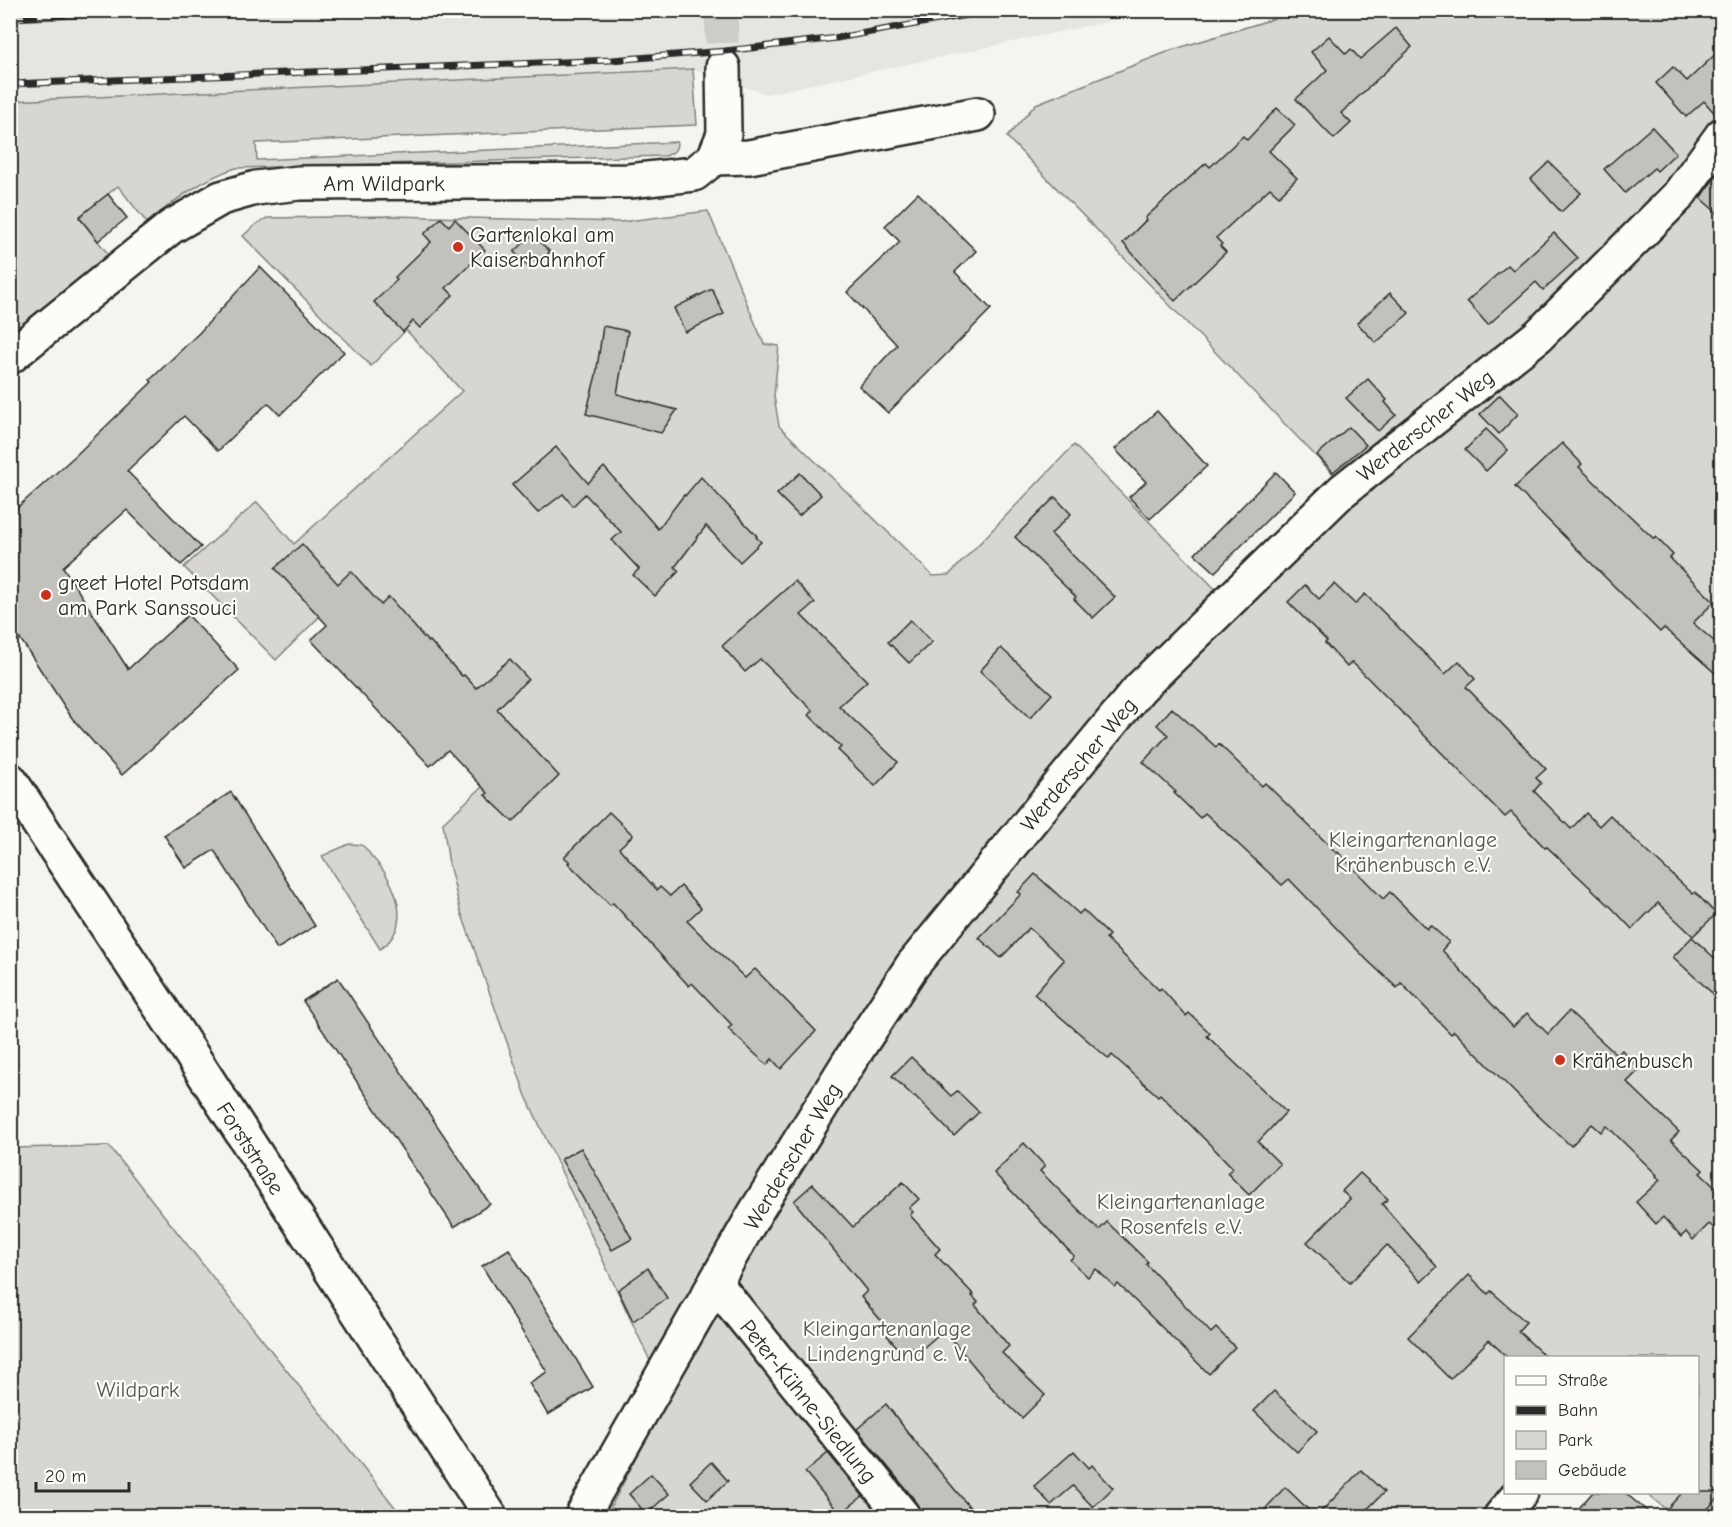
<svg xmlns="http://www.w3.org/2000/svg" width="1732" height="1527" viewBox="0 0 1732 1527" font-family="'Comic Neue',sans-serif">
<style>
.built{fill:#e6e5e0}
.green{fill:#d7d6d2;stroke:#81807e;stroke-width:1.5}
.building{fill:#c2c1be;stroke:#2b2b2b;stroke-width:1.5}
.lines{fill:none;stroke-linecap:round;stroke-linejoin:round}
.minor-tunnel{stroke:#cdccc8;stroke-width:33;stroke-dasharray:33 16;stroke-linecap:butt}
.minor-casing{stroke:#2b2b2b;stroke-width:38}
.minor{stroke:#fdfcf7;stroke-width:33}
.rail-casing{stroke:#2b2b2b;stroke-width:7}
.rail{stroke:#fdfcf7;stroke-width:4.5;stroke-dasharray:14;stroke-linecap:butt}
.poi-dot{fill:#c8321e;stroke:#fdfcf7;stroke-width:2}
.labels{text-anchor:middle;stroke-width:4.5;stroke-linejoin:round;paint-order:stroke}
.street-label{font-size:22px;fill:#2b2b2b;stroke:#fdfcf7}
.poi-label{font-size:22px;fill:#2b2b2b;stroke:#fdfcf7;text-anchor:start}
.park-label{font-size:22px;fill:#565655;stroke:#fdfcf7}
</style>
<rect width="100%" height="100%" fill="#f5f4ef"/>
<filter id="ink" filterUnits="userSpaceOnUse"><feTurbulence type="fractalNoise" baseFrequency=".0167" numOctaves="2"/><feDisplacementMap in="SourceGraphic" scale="12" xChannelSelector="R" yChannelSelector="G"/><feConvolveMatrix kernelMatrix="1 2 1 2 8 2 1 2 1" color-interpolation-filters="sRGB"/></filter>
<g filter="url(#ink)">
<path class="built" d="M11,11h1147l-392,83 -73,-25 -682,32z"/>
<g class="green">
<path d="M1299,11h422v1505h-47l-28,-23 52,-1v-134h-192v134l-5,24h-895l35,-67 11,-84 -126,-269 -66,-187 -11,-45 -6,-41 62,-57 -162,-173 -67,67 -92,-93 73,-65 37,42 168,-153 -56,-61 -35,36 -128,-130 13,-12 11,-6 125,-2 228,6 88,-11 56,133 15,2 -5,50 5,30 154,150 16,-1 125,-130 152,155 112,-121 -331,-342 29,-33 136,-54z"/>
<path d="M693,69l4,56 -441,18 1,17 420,-18c0,9 -4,11 -12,14l-429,12c-33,10 -62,33 -89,55l-29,-37 -39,31 29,37 -97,82v-235z"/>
<path d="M349,844c4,0 11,0 14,2 3,2 7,8 9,11 24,24 42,69 8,92l-58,-93z"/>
<path d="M109,1146l293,370h-391v-368z"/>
</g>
<g class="building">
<path d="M1396,28l16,19 -71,66 10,10 -17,16 -38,-40 31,-29 -16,-18 18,-16 17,18 5,-5 9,10z"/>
<path d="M1722,48v69h-4l-14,-16 -18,16 -30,-34 17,-16 14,14z"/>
<path d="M1277,108l18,17 -26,26 28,27 -18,18 -9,-8 -54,50 6,6 -2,2 6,6 -51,49 -52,-58 23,-23 -1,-2 61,-55 4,4 33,-31 4,4z"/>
<path d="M1652,127l24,26 -19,18 -3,-3 -29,25 -21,-24z"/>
<path d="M1549,162l32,31 -20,19 -30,-33z"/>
<path d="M1722,168v49l-22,-19z"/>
<path d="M918,193l58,58 -21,21 36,37 -103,104 -29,-27 38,-41 -50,-53 53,-50 -15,-16z"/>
<path d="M108,194l19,24 -29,23 -19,-24z"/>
<path d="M441,218l8,8 6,-7 30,31 -39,38 7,7 -33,33 -7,-7 -10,11 -29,-30 23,-22 -2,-3 36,-35 -7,-8z"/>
<path d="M1554,233l24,25 -35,32 -7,-8 -48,43 -21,-24 41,-36 5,5z"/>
<path d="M533,234l17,18 -19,18 -17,-18z"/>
<path d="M260,267l84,85 -64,63 -12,-12 -50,48 -34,-35 -57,55 74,76 -20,18 -54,-55 -64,57 65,102 60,-54 51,55 -117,105 -50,-57 -49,-75 -3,-4 -10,7v-132l65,-58 77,-74 -2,-2 49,-47z"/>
<path d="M712,289l12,25 -39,18 -11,-24z"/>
<path d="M1390,293l19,20 -33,30 -19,-20z"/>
<path d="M603,326l25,5 -11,63 60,16 -16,23 -75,-19 10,-39z"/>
<path d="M1368,379l19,21 -2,2 11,13 -18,16 -32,-33z"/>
<path d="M1500,395l18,19 -19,20 -19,-20z"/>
<path d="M1157,411l50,55 -57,53 -21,-22 17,-15 -31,-33z"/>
<path d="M1349,427l17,18 -33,27 -16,-17z"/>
<path d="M1486,429l22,21 -22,21 -21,-21z"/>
<path d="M1562,443l20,21 -3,3 75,72 2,-2 17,18 -3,3 44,44 -21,21 29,25v31l-58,-51 -4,4 -145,-145z"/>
<path d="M556,447l32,36 16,-16 54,62 26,-34 1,1 16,-19 56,59 -1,1 5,5 -21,20 -34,-36 -31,41 4,4 -24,25 -22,-21 6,-6 -27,-29 9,-8 -36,-38 -12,12 -10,-12 -25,19 -26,-28z"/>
<path d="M1276,472l19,20 -80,80 -20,-18z"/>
<path d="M800,473l21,22 -22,21 -22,-22z"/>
<path d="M1055,497l16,17 -20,20 64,63 -22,21 -19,-19 2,-2 -61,-60z"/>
<path d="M302,544l36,40 13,-13 30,34 8,-8 39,45 2,-1 32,35 2,-1 12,13 34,-29 18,20 -31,30 62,67 -46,46 -28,-27 3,-2 -40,-43 -18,16 -119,-126 16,-15 -52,-57z"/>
<path d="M795,581l20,22 -14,12 66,66 -28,25 59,56 -23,24 -37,-36 3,-3 -32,-32 4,-4 -53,-52 -15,13 -23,-26z"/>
<path d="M1334,584l21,20 10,-10 80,80 14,-13 16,18 -9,8 80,82 -10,9 5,5 -7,8 37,38 15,-16 13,13 11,-11 26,26 57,53 2,-2 21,22 -23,22 -35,-33 -26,26 -21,-22 -64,-60 -2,1 -34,-36 -6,5 -153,-155 -5,5 -22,-24 2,-2 -39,-39 17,-17 14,14z"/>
<path d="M910,620l22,22 -23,21 -21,-21z"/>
<path d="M1001,648l51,46 -22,24 -50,-47z"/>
<path d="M1172,708l44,39 3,-3 43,42 3,-3 72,70 1,-1 45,47 7,-7 37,37 3,-4 19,17 -7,8 71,77 14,-14 21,21 21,-23 48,44 5,-5 18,19 -13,13 52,50 -8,8 32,30 -3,3 22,21v41l-13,-11 -16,16 -7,-8 -5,5 -18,-20 -7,7 -20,-22 24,-22 -4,-4 1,-1 -50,-49 -6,6 -9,-8 -21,22 -39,-36 -78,-79 -3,3 -50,-51 -4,5 -29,-27 -79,-82 -7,6 -77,-72 -5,5 -26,-25 2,-1 -33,-30 25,-27 -11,-10z"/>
<path d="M231,792l84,134 -38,23 -63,-99 -28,18 -22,-33z"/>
<path d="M609,812l24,23 -14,13 38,42 3,-3 10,9 11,-10 20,22 -14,13 58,57 10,-9 61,62 -35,38 -9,-10 -5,6 -39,-36 4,-4 -40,-42 -3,3 -76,-83 -3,2 -42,-42 2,-1 -6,-5z"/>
<path d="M1035,874l44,40 4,-4 26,25 -3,3 53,52 2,-2 25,28 3,-3 21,20 -3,3 79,76 -28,30 22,22 -31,31 -22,-22 6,-5 -73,-74 -2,2 -46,-41 -3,4 -75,-65 30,-34 -35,-32 -28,30 -22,-20 42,-44 -3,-2z"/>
<path d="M1692,937l30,28v37l-49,-45z"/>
<path d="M338,978l152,226 -36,23 -151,-226z"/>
<path d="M911,1057l40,39 6,-5 22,21 -25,24 -39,-40 -1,1 -22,-21z"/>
<path d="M1024,1143l21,23 -5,5 59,59 8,-8 41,40 -2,2 65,69 5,-5 19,19 -26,27 -91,-90 -3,3 -19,-18 -8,8 -18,-17 4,-4 -80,-83z"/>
<path d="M581,1148l51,91 -20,11 -51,-91z"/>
<path d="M1360,1173l28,26 -6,5 55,63 -16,15 -34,-37 -37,38 -43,-41 43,-43 -8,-8z"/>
<path d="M903,1182l16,17 -10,9 4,4 -3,3 30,34 -5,5 39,41 -2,1 6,6 -3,3 34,41 -7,7 43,42 -23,23 -24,-23 -54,-65 -28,24 -5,-7 -8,7 -18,-21 4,-3 -28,-33 6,-6 -73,-90 19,-17 40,43z"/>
<path d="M509,1249l84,138 -45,28 -19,-32 18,-11 -65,-106z"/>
<path d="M648,1268l19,30 -34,23 -15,-31z"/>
<path d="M1469,1275l19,19 3,-3 35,31 -8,9 29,27h-39l-19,-18 -39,39 -42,-42z"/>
<path d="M1274,1391l43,40 -20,21 -43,-41z"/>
<path d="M886,1404l34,44 57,68h-53l-2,-2 -4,-10 -61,-75z"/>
<path d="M1074,1451l15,17 3,-3 21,23 -20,19 -20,-21 -22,19 -17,-19z"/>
<path d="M828,1453l35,43 -23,18 -35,-42z"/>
<path d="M711,1462l17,19 -21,19 -17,-18z"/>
<path d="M1361,1470l23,22 -23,24h-44z"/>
<path d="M651,1474l18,20 -23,20 -17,-20z"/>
<path d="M1285,1487l30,29h-56z"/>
<path d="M1593,1492h31l29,24h-81z"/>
<path d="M1683,1492h39v3l-22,21h-40z"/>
</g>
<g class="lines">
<path class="minor-tunnel" d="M721,10l2,57"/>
<g class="minor-casing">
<g id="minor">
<path d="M714,158l35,-1 229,-43"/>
<path d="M10,357l161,-130 50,-29 35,-10 43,-5 330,-2 65,-7 20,-16 10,-24 -1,-67"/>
<path d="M10,780l170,257 310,479"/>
<path d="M716,1284l187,232"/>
<path d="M582,1516l173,-303 92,-148 65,-99 151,-185 77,-93 202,-197 196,-155 140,-140 44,-61"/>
<path d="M1501,1516l20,-24"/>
</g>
</g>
<use href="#minor" class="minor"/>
<g class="rail-casing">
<g id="rail">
<path d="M10,18l176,-8"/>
<path d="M10,84l602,-24 113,-9 112,-13 158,-28"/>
</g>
</g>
<use href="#rail" class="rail"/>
</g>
</g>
<g class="poi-dot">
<circle cx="458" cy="247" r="6"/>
<circle cx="46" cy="595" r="6"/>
<circle cx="1560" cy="1060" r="6"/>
</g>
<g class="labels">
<g class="street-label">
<text x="384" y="191">Am Wildpark</text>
<text transform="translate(1425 425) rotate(-38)" y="8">Werderscher Weg</text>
<text transform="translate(1078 764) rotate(-50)" y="8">Werderscher Weg</text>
<text transform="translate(251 1148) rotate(57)" y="8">Forststraße</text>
<text transform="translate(792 1156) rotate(-59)" y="8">Werderscher Weg</text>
<text transform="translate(809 1401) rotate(51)" y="8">Peter-Kühne-Siedlung</text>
</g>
<g class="poi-label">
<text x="470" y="242">Gartenlokal am<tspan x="470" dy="25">Kaiserbahnhof</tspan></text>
<text x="58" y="590">greet Hotel Potsdam<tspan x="58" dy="25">am Park Sanssouci</tspan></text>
<text x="1572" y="1068">Krähenbusch</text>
</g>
<g class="park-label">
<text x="1413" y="847">Kleingartenanlage<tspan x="1413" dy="25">Krähenbusch e.V.</tspan></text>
<text x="1181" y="1209">Kleingartenanlage<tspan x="1181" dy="25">Rosenfels e.V.</tspan></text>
<text x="887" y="1336">Kleingartenanlage<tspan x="887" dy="25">Lindengrund e. V.</tspan></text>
<text x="138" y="1397">Wildpark</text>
</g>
</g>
<rect width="1732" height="1527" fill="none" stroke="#fdfcf7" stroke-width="36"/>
<rect x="18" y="18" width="1696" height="1491" fill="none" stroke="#2b2b2b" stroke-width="2" filter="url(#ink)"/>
<rect x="1504" y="1356" width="195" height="138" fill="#fdfcf7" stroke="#a9a8a5" stroke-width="1.5"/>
<rect x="1516" y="1376" width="30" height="9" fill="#fdfcf7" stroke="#a9a8a5" stroke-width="1.5"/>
<text x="1558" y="1386" font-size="18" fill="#2b2b2b">Straße</text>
<rect x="1516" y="1406" width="30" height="9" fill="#2b2b2b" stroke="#a9a8a5" stroke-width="1.5"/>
<text x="1558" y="1416" font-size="18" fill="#2b2b2b">Bahn</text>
<rect x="1516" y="1431" width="30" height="18" fill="#d7d6d2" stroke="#a9a8a5" stroke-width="1.5"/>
<text x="1558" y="1446" font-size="18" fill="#2b2b2b">Park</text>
<rect x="1516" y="1461" width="30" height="18" fill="#c2c1be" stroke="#a9a8a5" stroke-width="1.5"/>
<text x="1558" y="1476" font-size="18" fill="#2b2b2b">Gebäude</text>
<path d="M36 1482v9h93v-9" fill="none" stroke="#2b2b2b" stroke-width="3"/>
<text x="45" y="1482" font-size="18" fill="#2b2b2b" stroke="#fdfcf7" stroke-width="4.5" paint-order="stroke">20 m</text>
</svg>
